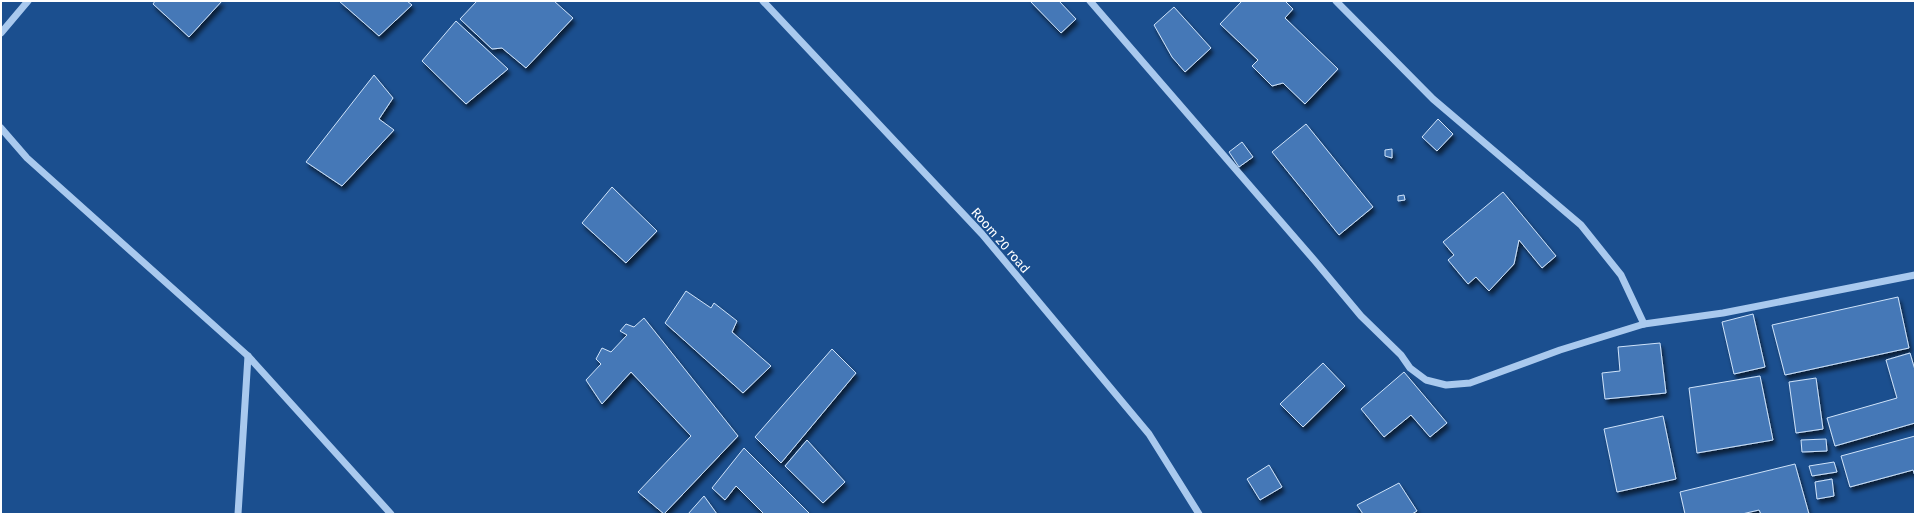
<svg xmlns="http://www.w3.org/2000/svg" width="1916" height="515" viewBox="0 0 1916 515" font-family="'Fira Sans',sans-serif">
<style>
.building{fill:#4478b7;stroke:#cfe3fa;filter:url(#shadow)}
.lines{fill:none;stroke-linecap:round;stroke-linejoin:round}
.minor{stroke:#a9c9ee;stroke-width:7}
.labels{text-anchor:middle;stroke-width:3;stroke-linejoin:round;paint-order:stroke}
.street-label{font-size:13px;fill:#fff;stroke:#1b4f8f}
</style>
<defs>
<filter id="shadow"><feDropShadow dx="2.5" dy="4.5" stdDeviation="2" flood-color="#0009"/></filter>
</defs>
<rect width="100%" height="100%" fill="#1b4f8f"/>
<g class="building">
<path d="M155,1h67l-33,36 -36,-33z"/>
<path d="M339,1h68l5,4 -33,31z"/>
<path d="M477,1h77l19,17 -47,50 -24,-20 -10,1 -32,-30z"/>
<path d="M1030,1h29l17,18 -15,14z"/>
<path d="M1242,1h43l8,8 -8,9 53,51 -33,35 -22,-21 -11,3 -20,-20 6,-6 -38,-36z"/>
<path d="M1174,7l37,41 -26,24 -13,-15 -18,-32z"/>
<path d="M456,21l52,48 -42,35 -44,-43z"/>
<path d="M374,75l19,23 -14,21 15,11 -52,56 -36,-24z"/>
<path d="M1438,119l15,15 -16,17 -15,-14z"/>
<path d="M1306,124l67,83 -34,28 -67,-83z"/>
<path d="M1242,142l11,15 -14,10 -10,-15z"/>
<path d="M1392,149v9l-7,-2v-6z"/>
<path d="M612,187l45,44 -31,32 -44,-40z"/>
<path d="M1503,192l53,64 -14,12 -23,-28 -5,24 -25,27 -13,-14 -8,7 -20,-24 6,-5 -11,-13z"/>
<path d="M1404,195l1,5 -7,1v-5z"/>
<path d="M686,291l25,17 3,-5 23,18 -5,11 39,34 -28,27 -78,-70z"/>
<path d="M1898,297l11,51 -124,27 -13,-50z"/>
<path d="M1753,314l12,53 -31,7 -12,-52z"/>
<path d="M644,318l94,118 -74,78 -26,-22 53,-56 -60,-64 -29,32 -16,-24 15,-16 -5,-5 6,-11 9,4 16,-17 -7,-4 6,-7 8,3z"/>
<path d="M1660,343l6,50 -61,6 -3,-26 18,-2 -2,-24z"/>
<path d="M832,349l24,24 -75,90 -26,-26z"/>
<path d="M1910,353l5,17v53l-80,23 -8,-28 70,-20 -11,-38z"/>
<path d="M1323,363l22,23 -42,41 -23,-23z"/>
<path d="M1404,372l43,51 -17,14 -19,-22 -27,22 -23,-28z"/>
<path d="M1760,376l13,64 -76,13 -8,-65z"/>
<path d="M1816,378l7,51 -27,4 -7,-51z"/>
<path d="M1663,416l13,63 -59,13 -13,-63z"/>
<path d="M1915,436v40l-2,-6 -63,17 -9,-31z"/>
<path d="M1826,439l1,12 -25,1 -1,-12z"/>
<path d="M807,440l38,42 -22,21 -38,-37z"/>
<path d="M744,448l66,66h-46l-28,-28 -11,14 -13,-12z"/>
<path d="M1834,462l3,10 -25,4 -3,-10z"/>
<path d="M1795,464l14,50h-48l-2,-4 -17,4h-57l-5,-22z"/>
<path d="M1269,465l13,22 -22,13 -13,-21z"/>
<path d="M1832,479l2,17 -17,3 -2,-17z"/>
<path d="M1399,483l18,28 -5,3h-49l-6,-9z"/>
<path d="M704,496l13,18h-29z"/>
</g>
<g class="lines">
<g class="minor">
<path d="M763,1l219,233 167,200 50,80"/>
<path d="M1090,1l225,260 46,55 40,39 9,13 16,12 20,5 24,-2 90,-33 84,-26 79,-11 192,-38"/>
<path d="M1336,1l97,98 148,126 40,50 23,49"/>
<path d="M1,33l27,-32"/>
<path d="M1,128l26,30 221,198 143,158"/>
<path d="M238,514l10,-158"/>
</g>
</g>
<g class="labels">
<g class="street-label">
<text transform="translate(1001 240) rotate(49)" y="5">Room 20 road</text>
</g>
</g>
<rect width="1916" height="515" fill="none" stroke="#ffffff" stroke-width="4"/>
</svg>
